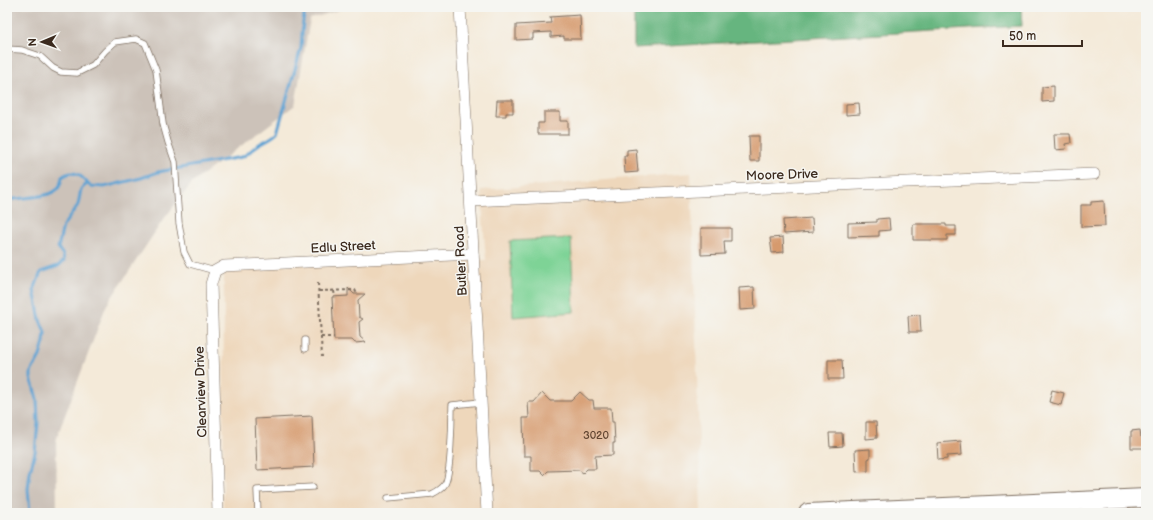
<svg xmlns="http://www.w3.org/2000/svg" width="1153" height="520" viewBox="0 0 1153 520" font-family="'Balsamiq Sans',sans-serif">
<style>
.built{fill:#eed7bb}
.industrial{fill:#ccc2b9}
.green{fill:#7ed396;stroke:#5c7e5a}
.forest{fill:#66b57f;stroke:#50704e}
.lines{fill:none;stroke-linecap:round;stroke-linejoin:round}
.stream{stroke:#5ea3d3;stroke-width:3}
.building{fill:#d69a6d}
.service-casing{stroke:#7c6d5f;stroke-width:7}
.minor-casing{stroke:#7c6d5f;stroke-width:12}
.primary-casing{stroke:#7c6d5f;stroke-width:20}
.path{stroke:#7c6d5f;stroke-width:2;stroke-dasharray:3 3;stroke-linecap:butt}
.service{stroke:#fff;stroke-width:5.5}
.minor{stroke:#fff;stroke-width:11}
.primary{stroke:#fff;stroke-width:18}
.labels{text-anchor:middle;stroke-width:3;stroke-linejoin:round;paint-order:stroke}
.number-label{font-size:11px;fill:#624632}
.street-label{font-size:13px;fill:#3b2a1e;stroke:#f6f6f2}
</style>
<rect width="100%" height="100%" fill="#f6f6f2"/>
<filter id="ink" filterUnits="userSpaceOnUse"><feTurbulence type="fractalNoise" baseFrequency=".025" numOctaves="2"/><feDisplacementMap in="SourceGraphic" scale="8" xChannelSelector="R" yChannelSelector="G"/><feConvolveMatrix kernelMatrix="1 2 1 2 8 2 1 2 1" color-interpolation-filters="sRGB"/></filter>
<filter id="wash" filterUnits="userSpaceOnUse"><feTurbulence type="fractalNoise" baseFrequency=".012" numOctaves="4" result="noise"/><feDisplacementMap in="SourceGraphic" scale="16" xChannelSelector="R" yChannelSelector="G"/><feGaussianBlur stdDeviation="0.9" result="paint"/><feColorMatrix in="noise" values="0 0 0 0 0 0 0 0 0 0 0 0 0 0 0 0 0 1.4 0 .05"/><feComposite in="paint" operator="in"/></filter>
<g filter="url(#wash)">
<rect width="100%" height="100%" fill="#f4ead9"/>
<path class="built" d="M691,173l10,340h-478l1,-247 262,-6 -5,-70z"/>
<path class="industrial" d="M7,7h341l-38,12 -15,86 -103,78 -29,37 -57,86 -50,133 1,74h-50z"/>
<path class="green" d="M571,238l3,74 -61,5 -3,-76z"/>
<path class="forest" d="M634,7h387l1,19 -388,22z"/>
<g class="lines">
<g class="stream">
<path d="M7,200c13,-3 45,-1 52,-13 2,-3 2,-7 3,-10 12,-9 20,-1 28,9l14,1 37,-9 17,-6 84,-15c6,-3 10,-8 16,-12 6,-4 13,-6 19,-12l24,-85 2,-27 3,-14"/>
<path d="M30,513l-2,-24 2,-17 5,-20 3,-29 -1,-24 -6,-21v-6l9,-16 4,-14 1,-10 -5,-12 -6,-30 7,-18 17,-6 6,-5 -1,-6 -5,-7 5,-22 15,-21 3,-16 7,-6"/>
</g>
</g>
<g id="blocks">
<g class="building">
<path d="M580,15l1,24h-17v-3l-13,1v-5l-18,1v6l-17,1v-15l35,-2 -1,-6z"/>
<path d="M1054,86v15l-12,1v-15z"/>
<path d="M497,100h16v13h-7v3h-10z"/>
<path d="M859,103l1,11 -14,1v-11z"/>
<path d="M544,112h16v9h8v13h-30v-11h6z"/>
<path d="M1054,134h16l1,9 -6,1 1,5 -11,1z"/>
<path d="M749,136h10v25h-9z"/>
<path d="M636,149l2,23 -13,1 -1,-17h3v-6z"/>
<path d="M1104,201l1,25 -24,1v-22h10v-3z"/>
<path d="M812,218l1,14 -29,2 -1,-14z"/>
<path d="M889,218l1,12 -11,1v5l-31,1v-14l29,-1v-3z"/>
<path d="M913,224h33v2h10v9h-9v5h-34z"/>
<path d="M701,228h30v13h-7l1,13 -24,1z"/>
<path d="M783,237l1,15 -12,1 -2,-15z"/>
<path d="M754,287l1,22 -15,1 -1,-22z"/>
<path d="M348,288l6,6h11l-7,6 1,17 4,2 -4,3 1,15 6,5 -11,1 -3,-3h-18l-2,-43 16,-1z"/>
<path d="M920,315l1,17h-12l-1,-16z"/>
<path d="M828,360h14l1,19h-15z"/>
<path d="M1052,390l12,3 -3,12 -12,-3z"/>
<path d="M580,392l9,8h4l1,8h17l1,14h2l1,21h-2v12l-18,1 1,13h-9l-4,4 -4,-3 -31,1 -4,4 -4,-4h-9v-15h-7l-1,-38h6l-1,-16h6l8,-9 8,8h21z"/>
<path d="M312,416l2,51 -57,3 -2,-51z"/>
<path d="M866,422h10l1,16 -11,1z"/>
<path d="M1140,430l1,7h5v11h-15v-17z"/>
<path d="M829,433h13l1,13 -13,1z"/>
<path d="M961,441l1,14 -15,1v3l-9,1 -1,-17z"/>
<path d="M870,449v9l-2,1v12l-12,1 -1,-22z"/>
</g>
</g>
</g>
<g filter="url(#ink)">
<use href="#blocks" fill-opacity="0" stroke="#7c6d5f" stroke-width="1"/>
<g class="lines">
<g class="service-casing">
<g id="service">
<path d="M7,49l15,1 18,6 13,12 8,4 16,1 16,-8 12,-14 10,-9 21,-3 9,4 11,27 7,54 5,18 7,20 4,61 5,29 6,12 25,7"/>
<path d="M305,340v9"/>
<path d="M388,498l44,-4c4,-2 10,-5 13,-10 6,-10 7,-64 7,-79l29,-3"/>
<path d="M258,513l-1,-23 56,-3"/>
</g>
</g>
<g class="minor-casing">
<g id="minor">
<path d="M460,7l27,506"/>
<path d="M471,201l623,-27"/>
<path d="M218,513l-7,-229 4,-13 9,-5 249,-12"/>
</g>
</g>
<g class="primary-casing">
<path id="primary" d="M808,513l338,-15"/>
</g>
<g class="path">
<path d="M318,283l4,74"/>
<path d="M319,291l36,-1 2,4"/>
<path d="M334,291l1,6"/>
<path d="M321,337h13"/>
</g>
<use href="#service" class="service"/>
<use href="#minor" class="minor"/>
<use href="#primary" class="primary"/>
</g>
</g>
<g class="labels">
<g class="number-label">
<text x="596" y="439">3020</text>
</g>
<g class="street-label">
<text transform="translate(782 174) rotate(-2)" y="5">Moore Drive</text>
<text transform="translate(343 246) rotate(-3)" y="5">Edlu Street</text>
<text transform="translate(460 261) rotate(-93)" y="5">Butler Road</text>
<text transform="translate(200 392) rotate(-92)" y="5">Clearview Drive</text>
</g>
</g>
<rect width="1153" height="520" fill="none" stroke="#f6f6f2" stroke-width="24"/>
<g transform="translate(42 42) rotate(268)" stroke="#f6f6f2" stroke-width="3" paint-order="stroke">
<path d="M0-3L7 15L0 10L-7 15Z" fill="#3b2a1e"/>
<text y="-6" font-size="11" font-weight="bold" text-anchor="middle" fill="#3b2a1e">N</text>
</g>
<path d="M1003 40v6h79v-6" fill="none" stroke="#3b2a1e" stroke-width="2"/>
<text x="1009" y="40" font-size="12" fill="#3b2a1e" stroke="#f6f6f2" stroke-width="3" paint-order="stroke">50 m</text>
</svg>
